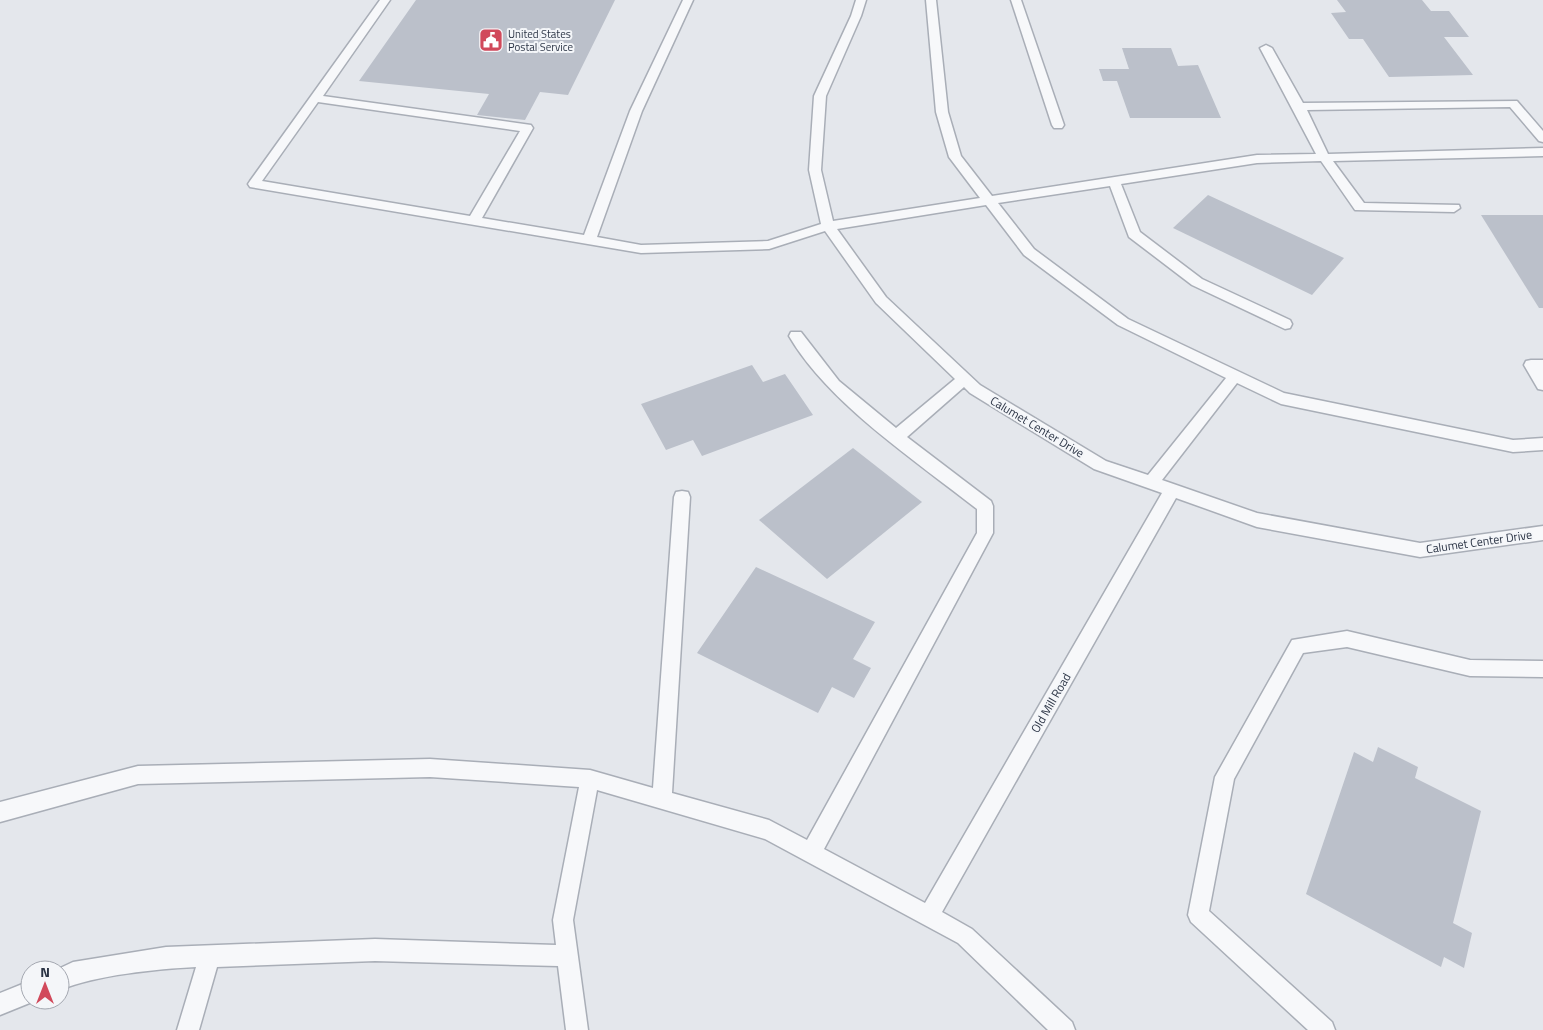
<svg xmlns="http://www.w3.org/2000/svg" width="1543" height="1030" viewBox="0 0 1543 1030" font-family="'Titillium Web',sans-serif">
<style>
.building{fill:#bbc0ca}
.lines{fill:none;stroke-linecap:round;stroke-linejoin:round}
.lane-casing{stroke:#a9aeb7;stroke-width:3}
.lane{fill:#f7f8fa;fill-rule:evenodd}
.labels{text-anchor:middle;stroke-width:4;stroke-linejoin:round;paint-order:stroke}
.far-poi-label{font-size:11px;fill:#2b3445;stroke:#f4f6f9;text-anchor:start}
.street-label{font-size:12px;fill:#2b3445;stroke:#f4f6f9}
</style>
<rect width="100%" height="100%" fill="#e4e7ec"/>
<g class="building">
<path d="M416,0h199l-47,95 -28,-3 -15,28 -48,-5 12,-21 -130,-13z"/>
<path d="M1337,0h85l9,11h18l20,26h-25l29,38 -84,2 -26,-38h-14l-18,-26 15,-1z"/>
<path d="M1122,48h49l7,18 20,-1 23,53h-91l-13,-37h-14l-4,-12h30z"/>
<path d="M1208,195l136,63 -32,37 -139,-67z"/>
<path d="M1481,215h62v93h-4z"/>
<path d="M752,365l11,17 22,-8 28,41 -111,41 -9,-16 -27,10 -25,-46z"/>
<path d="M853,448l69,54 -95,77 -68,-59z"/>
<path d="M756,567l119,55 -22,37 18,9 -17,30 -22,-11 -14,26 -121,-60z"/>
<path d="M1378,747l40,20 -3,11 66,33 -28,112 19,10 -8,35 -20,-11 -3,10 -135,-73 48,-142 19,10z"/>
</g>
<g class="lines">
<g class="lane-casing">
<g id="lane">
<path d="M380,0h10l-67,96 208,29 2,3 -51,90 102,17 46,-124 53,-111h10l-51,111 -45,126 44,8 127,-4 53,-17 -12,-54 5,-74 37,-80 5,-16h10l-5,16 -35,80 -5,74 12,51 147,-23 -31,-41 -13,-45 -10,-112h10l12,112 13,44 31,40 265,-41 59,-1 -56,-106 6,-3 6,3 31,55 214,-2 26,30v11l-4,-1 -29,-34 -203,3 21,44 215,-6v8l-210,5 31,42 95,2 1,3 -6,4 -99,-2 -34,-49 -64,2 -136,21 19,48 62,47 88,41 2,4 -2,4 -5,1 -93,-44 -63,-48 -19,-51 -112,17 36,46 94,70 156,74 229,47 30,-2v12l-30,2 -232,-48 -44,-21 -75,97 95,33 163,30 123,-17v14l-123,17 -163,-30 -81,-29 -234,414 30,17 100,93 3,8h-27l-90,-87 -193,-104 -168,-49 -24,130 15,110h-22l-8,-64 -183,-5 -158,6 -18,63h-22l19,-63c-39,2 -100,8 -136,23v-20h-4l17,-8 93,-15 209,-8 181,6 -3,-25 26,-133 -149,-10 -292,7 -138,38v-20l138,-36 292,-7 160,11 63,18 21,-291 2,-5 6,-1 6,1 2,5 -18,296 97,27 38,20 170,-307v-24c-61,-48 -149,-106 -188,-173l2,-4h10l38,49 57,47 59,-49 -79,-76 -51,-72 -56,18 -128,4 -391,-66 -2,-3 2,-3zM318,102l202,29 -50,85 -208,-35zM986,205l38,50 94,70 108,53 -78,97 -42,-14 -126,-76 -94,-88 -49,-68zM964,387l6,6 124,76 68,24 -237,410 -101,-54 169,-316v-27l-2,-5 -84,-64z"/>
<path d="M1011,0h10l43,125 -2,3h-8l-2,-3z"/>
<path d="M1531,360h12v30l-5,-1 -14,-24 2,-4z"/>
<path d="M1347,631l123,29 73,1v16l-73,-1 -123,-29 -44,6 -69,126 -25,132 123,111 3,8h-27l-117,-108 -3,-7 27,-138 77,-137z"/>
<path d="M30,981v19h7l-37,15v-22z"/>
</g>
</g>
<use href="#lane" class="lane"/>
</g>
<defs>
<g id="civic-square" transform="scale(1.25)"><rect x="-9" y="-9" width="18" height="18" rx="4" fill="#d1495b" stroke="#f4f6f9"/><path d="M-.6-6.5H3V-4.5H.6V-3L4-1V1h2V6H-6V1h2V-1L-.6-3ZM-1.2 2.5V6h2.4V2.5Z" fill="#fff"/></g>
</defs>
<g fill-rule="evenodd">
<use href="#civic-square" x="491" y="40"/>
</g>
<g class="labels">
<g class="far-poi-label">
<text x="508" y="38">United States<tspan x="508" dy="13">Postal Service</tspan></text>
</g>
<g class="street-label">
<text transform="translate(1037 427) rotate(31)" y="4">Calumet Center Drive</text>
<text transform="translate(1479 542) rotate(-8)" y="4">Calumet Center Drive</text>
<text transform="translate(1051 703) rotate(-60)" y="4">Old Mill Road</text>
</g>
</g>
<g transform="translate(45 985)"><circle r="24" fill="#f4f6f9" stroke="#a4a8b1"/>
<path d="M0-4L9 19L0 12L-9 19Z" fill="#d1495b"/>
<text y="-8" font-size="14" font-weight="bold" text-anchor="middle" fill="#2b3445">N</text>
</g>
</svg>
